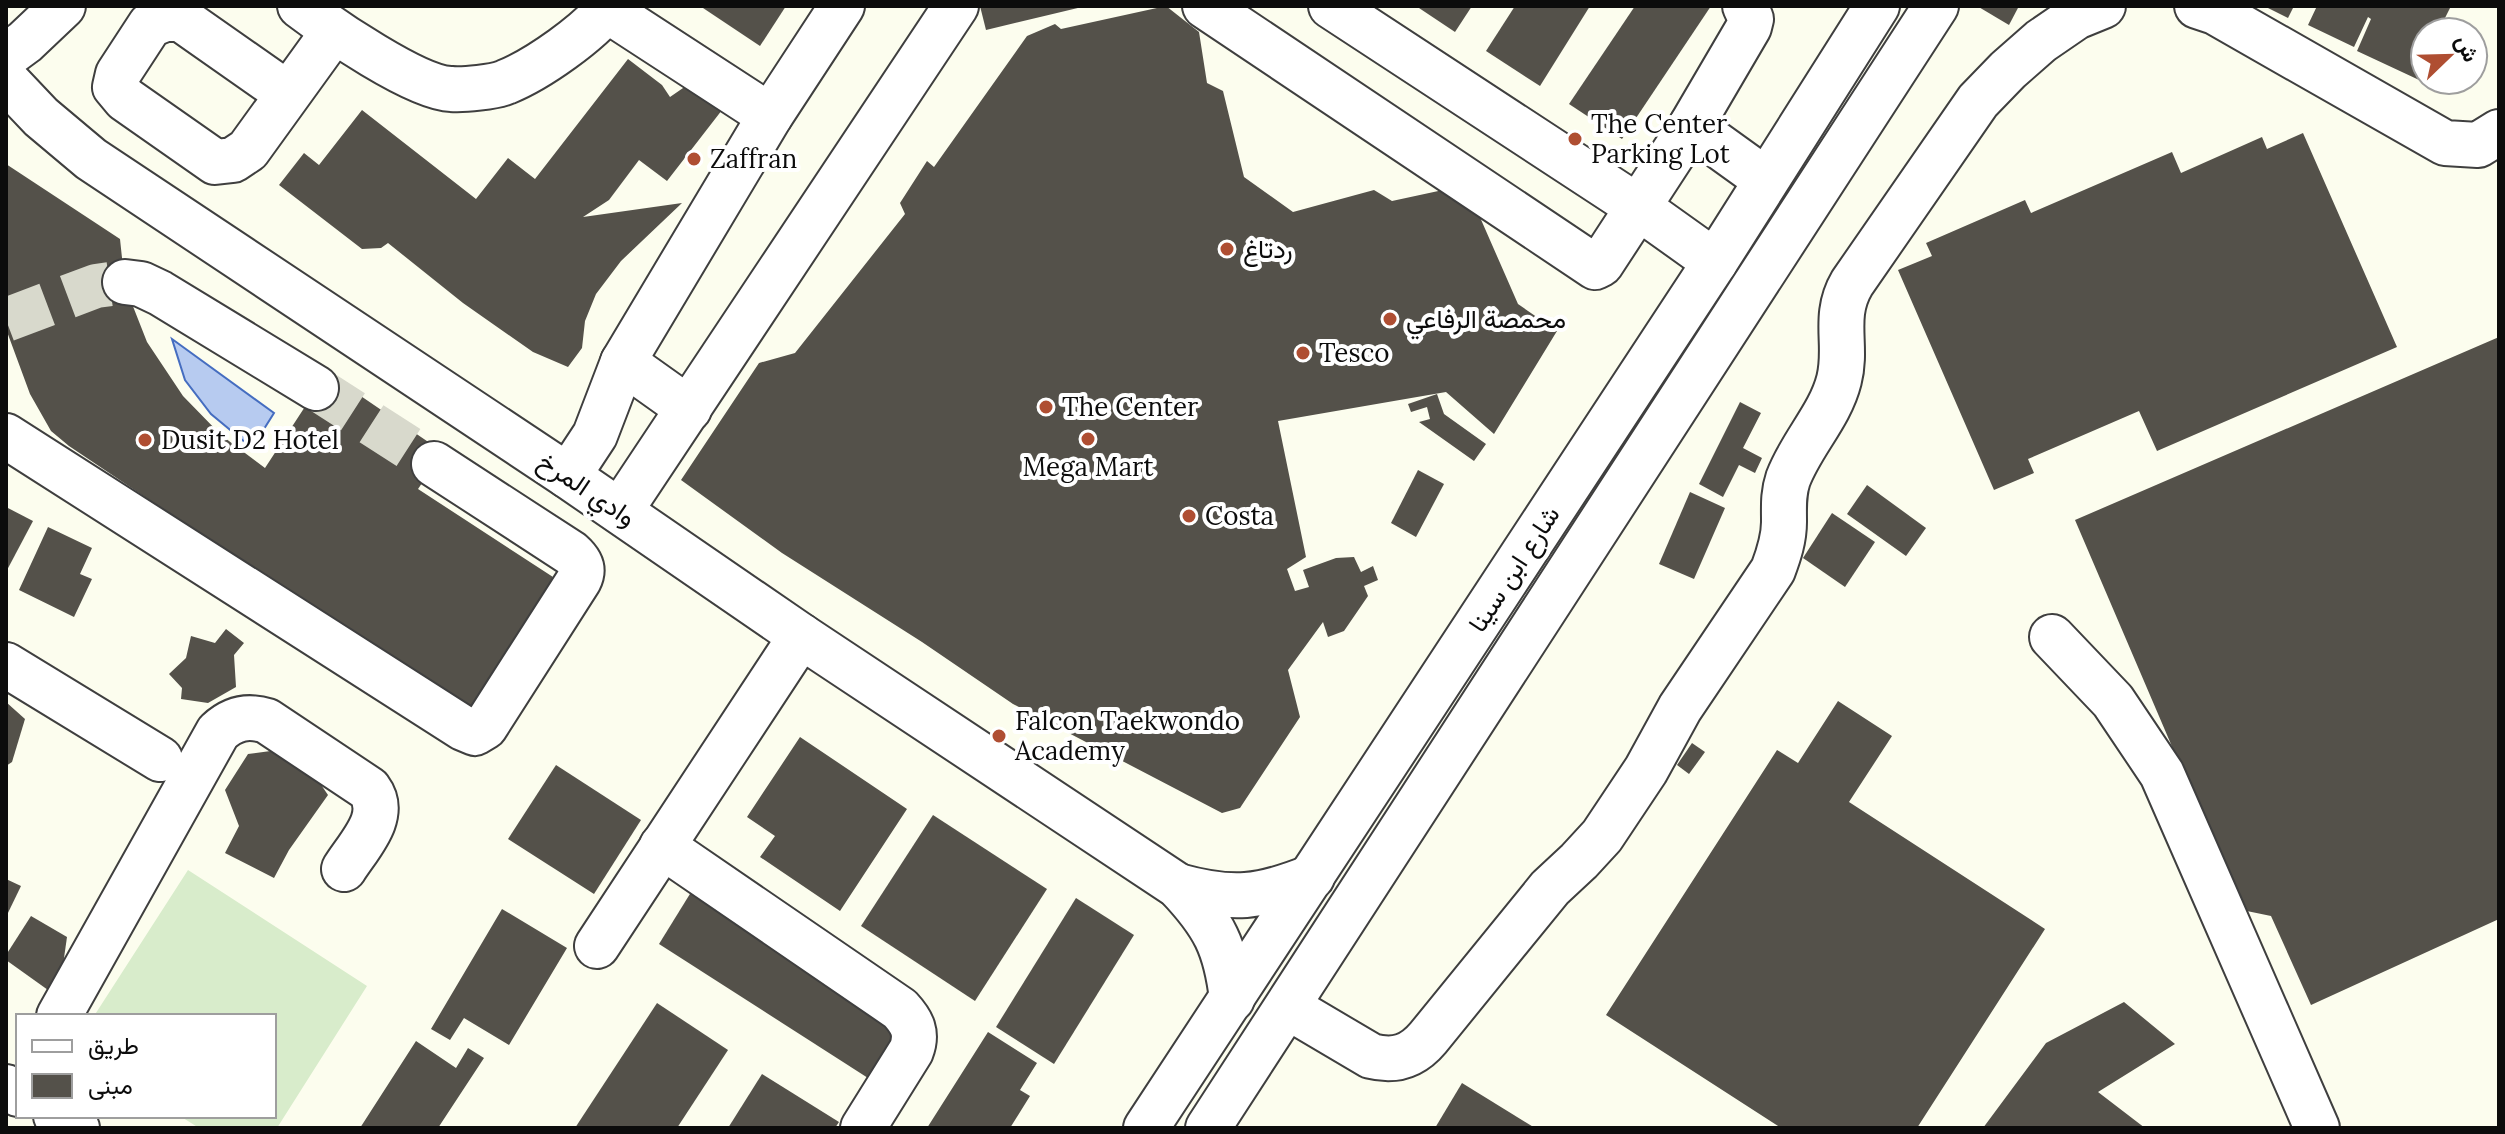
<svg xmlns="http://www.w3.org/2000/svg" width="2505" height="1134" viewBox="0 0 2505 1134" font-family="Lora,Vazirmatn,serif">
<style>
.pitch{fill:#d8eccb}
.water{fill:#b7cbf0;stroke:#456dc0;stroke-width:2}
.building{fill:#54514a}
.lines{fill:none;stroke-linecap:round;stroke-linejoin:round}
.minor-tunnel{stroke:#d8d9cc;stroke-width:44;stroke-dasharray:44 22;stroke-linecap:butt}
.minor-casing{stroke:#3f3f3f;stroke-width:48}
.minor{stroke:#fff;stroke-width:44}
.poi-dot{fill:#af4e32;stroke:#fff;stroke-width:3}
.labels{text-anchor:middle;stroke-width:8;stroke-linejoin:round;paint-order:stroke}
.poi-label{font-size:26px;fill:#0c0c0c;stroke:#fff;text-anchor:start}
.street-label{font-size:26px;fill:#0c0c0c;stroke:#fff}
</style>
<rect width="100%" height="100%" fill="#fcfdee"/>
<path class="pitch" d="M188,870l179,116 -90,142h-78l-19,-12h94v-100h-180z"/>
<path class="water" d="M172,339l102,74 -22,35 -41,-34 -26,-34z"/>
<g class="building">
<path d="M700,6h86l-26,40z"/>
<path d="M980,6h102v1l-96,23z"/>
<path d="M1166,6l33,26 8,51 16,8 21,86 49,35 81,-22 18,11 51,-11 36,25 39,89 39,27 -63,103 -48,-42 -168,29 28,136 -19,12 8,22 14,-4 -6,-17 33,-12 18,-1 7,15 12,-6 5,14 -14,6 4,10 -24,35 -16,6 -5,-15 -35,48 12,47 -60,91 -18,5 -209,-109 -91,-62 -140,-89 -101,-73 78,-117 36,-10 110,-139 -5,-11 27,-42 7,6 93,-131 28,-12 6,5z"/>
<path d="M1416,6h56l-17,26z"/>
<path d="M1515,6h75l-50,80 -54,-35z"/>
<path d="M1635,6h76l-89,133 -53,-35z"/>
<path d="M1977,6h42l-10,19z"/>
<path d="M2264,6h30l-6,12z"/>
<path d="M2317,6h134l-13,26h-13v48h28l-6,13 -90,-42 14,-32 -3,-2 -14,30 -46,-22z"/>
<path d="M628,59l34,26 8,12 29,-20 30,24 -62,80 -28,-21 -30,40 -26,17 99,-14 -61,58 -25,33 -11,27 -3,27 -14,19 -35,-15 -70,-49 -75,-60 -7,5 -19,1 -83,-64 25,-32 15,12 43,-55 114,89 32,-41 27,21z"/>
<path d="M2303,133l94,214 -240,104 -18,-40 -111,48 6,14 -40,17 -96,-220 34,-14 -6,-13 99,-43 6,13 141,-61 9,21 81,-36 5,12z"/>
<path d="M6,164l114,75 5,47 22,56 36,54 38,39 44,33 62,-95 116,79 -25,37 135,88 -80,137 -85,-54 -319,-214 -18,-15 -21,-37 -24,-65z"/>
<path d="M2499,337v582l-188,86 -40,-89 -29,-6 -167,-390z"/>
<path d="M1437,394l7,20 42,30 -12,17 -55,-39 11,-3 -3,-12 -16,5 -3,-8z"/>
<path d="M1740,402l21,11 -18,35 19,10 -7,15 -16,-8 -16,32 -24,-13z"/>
<path d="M1418,470l26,14 -28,53 -25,-14z"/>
<path d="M1867,485l59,43 -20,28 -59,-42z"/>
<path d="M1690,492l35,16 -31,71 -35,-15z"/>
<path d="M6,507l27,14 -27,51z"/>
<path d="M1832,513l43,29 -30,45 -42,-29z"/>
<path d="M48,527l44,21 -12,26 12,5 -18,38 -55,-27z"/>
<path d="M226,629l18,14 -10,12 2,32 -28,16 -27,-4 1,-11 -13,-14 17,-16 5,-22 24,7z"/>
<path d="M1838,701l54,35 -43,66 196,127 -128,199h-136l-175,-113 171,-265 21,13z"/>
<path d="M6,702l19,17 -13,43 -6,4z"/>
<path d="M800,737l107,72 -67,102 -80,-54 15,-21 -28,-19z"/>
<path d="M1692,743l13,9 -16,22 -12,-9z"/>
<path d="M278,750l33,20 17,25 -39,55 -15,28 -49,-25 14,-27 -14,-36 23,-36z"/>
<path d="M556,765l85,55 -47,74 -86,-55z"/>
<path d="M933,815l114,74 -72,112 -114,-75z"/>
<path d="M6,879l15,7 -15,31z"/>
<path d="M693,889l209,135 -34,54 -209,-134z"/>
<path d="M1076,898l58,37 -80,129 -58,-37z"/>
<path d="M502,909l65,39 -58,97 -45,-27 -14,22 -19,-11z"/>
<path d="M31,916l36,21 -5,35 -14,18 -42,-30v-5z"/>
<path d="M2124,1002l51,42 -77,48 47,36h-162l63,-85z"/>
<path d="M657,1003l71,47 -51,78h-102z"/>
<path d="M988,1032l49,31 -17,27 10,6 -20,32h-83z"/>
<path d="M416,1041l40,27 12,-20 16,10 -46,70h-78z"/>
<path d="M762,1074l77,48 -4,6h-107z"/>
<path d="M1462,1083l73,45h-100z"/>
</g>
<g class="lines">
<g class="minor-tunnel">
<path d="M6,320l90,-34 29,-4"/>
<path d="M316,388l118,76"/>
</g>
<g class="minor-casing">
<g id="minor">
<path d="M300,6c29,22 116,82 151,83 12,1 44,-2 55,-7 32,-13 83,-49 104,-76"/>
<path d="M1205,6l390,261 6,-3 90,-138 58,-99 2,-8 -6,-13"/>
<path d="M1331,6l307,201 77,55"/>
<path d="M2197,6l18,6 230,131 33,2 21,-13"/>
<path d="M607,10l163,106"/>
<path d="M6,56l19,-14 38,-36"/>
<path d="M6,80l35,37 50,42 477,317 233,160 377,250c36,38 48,61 54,113"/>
<path d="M288,94l-107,-75h-16l-15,6 -32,49 -3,13 10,12 90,63 18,-2 15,-10 86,-119"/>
<path d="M1691,126l75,54"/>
<path d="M125,282l16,2 19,9 156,95"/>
<path d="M623,362l66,47"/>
<path d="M6,436l457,292 12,5 10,-6 94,-147c6,-12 1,-19 -8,-27l-137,-89"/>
<path d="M568,476l27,-41 28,-73 147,-246 72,-110"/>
<path d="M620,511l336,-505"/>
<path d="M2052,637l61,64 49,73 155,354"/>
<path d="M6,665l154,94"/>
<path d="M662,846l238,163c12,13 18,24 11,42l-48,77"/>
<path d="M1178,886c54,15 82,12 134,-9"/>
<path d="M597,946l204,-310"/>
<path d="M1288,1007l83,49c24,6 41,1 57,-18l122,-150 29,-27 23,-25 44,-66 34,-62 93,-138c6,-16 11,-31 11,-48 0,-16 -1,-28 4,-43 13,-35 42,-63 51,-99 9,-35 -7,-63 13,-97l126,-182 30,-31 33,-29 35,-24 27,-11"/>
<path d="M59,1016l159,-284c15,-14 30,-17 49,-11l102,68c20,27 -10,56 -25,80"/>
<path d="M6,1087l12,7"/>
<path d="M56,1116l21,12"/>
<path d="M1146,1128l569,-866 162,-256"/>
<path d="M1208,1128l728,-1122"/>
</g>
</g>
<use href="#minor" class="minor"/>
</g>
<g class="poi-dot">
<circle cx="1575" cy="139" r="8"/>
<circle cx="694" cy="159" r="8"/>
<circle cx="1227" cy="249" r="8"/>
<circle cx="1390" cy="319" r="8"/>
<circle cx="1303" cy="353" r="8"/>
<circle cx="1046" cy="407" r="8"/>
<circle cx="1088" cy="439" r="8"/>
<circle cx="145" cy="440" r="8"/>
<circle cx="1189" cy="516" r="8"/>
<circle cx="999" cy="736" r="8"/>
</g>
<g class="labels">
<g class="poi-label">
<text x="1591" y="133">The Center<tspan x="1591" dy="30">Parking Lot</tspan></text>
<text x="710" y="168">Zaffran</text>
<text x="1243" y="258">ردتاغ</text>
<text x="1406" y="328">محمصة الرفاعي</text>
<text x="1319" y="362">Tesco</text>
<text x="1062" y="416">The Center</text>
<text x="161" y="449">Dusit D2 Hotel</text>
<text x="1088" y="476" text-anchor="middle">Mega Mart</text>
<text x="1205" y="525">Costa</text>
<text x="1015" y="730">Falcon Taekwondo<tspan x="1015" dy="30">Academy</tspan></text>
</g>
<g class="street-label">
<text transform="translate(587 489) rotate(34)" y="9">وادي المرخ</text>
<text transform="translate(1514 569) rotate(-57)" y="9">شارع ابن سينا</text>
</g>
</g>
<rect width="2505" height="1134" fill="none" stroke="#0c0c0c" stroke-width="16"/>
<rect x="16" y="1014" width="260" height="104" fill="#ffffff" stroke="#9e9e9e" stroke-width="2"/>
<rect x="32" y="1040" width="40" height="12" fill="#ffffff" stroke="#9e9e9e" stroke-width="2"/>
<text x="88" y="1054" font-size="24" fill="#0c0c0c">طريق</text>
<rect x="32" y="1074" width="40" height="24" fill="#54514a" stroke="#9e9e9e" stroke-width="2"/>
<text x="88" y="1094" font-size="24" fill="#0c0c0c">مبنى</text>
<g transform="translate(2449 56) rotate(67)"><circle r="38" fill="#ffffff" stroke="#9e9e9e" stroke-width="2"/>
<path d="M0-6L14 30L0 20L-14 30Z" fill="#af4e32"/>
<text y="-12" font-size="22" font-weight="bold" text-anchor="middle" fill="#0c0c0c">ش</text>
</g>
</svg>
